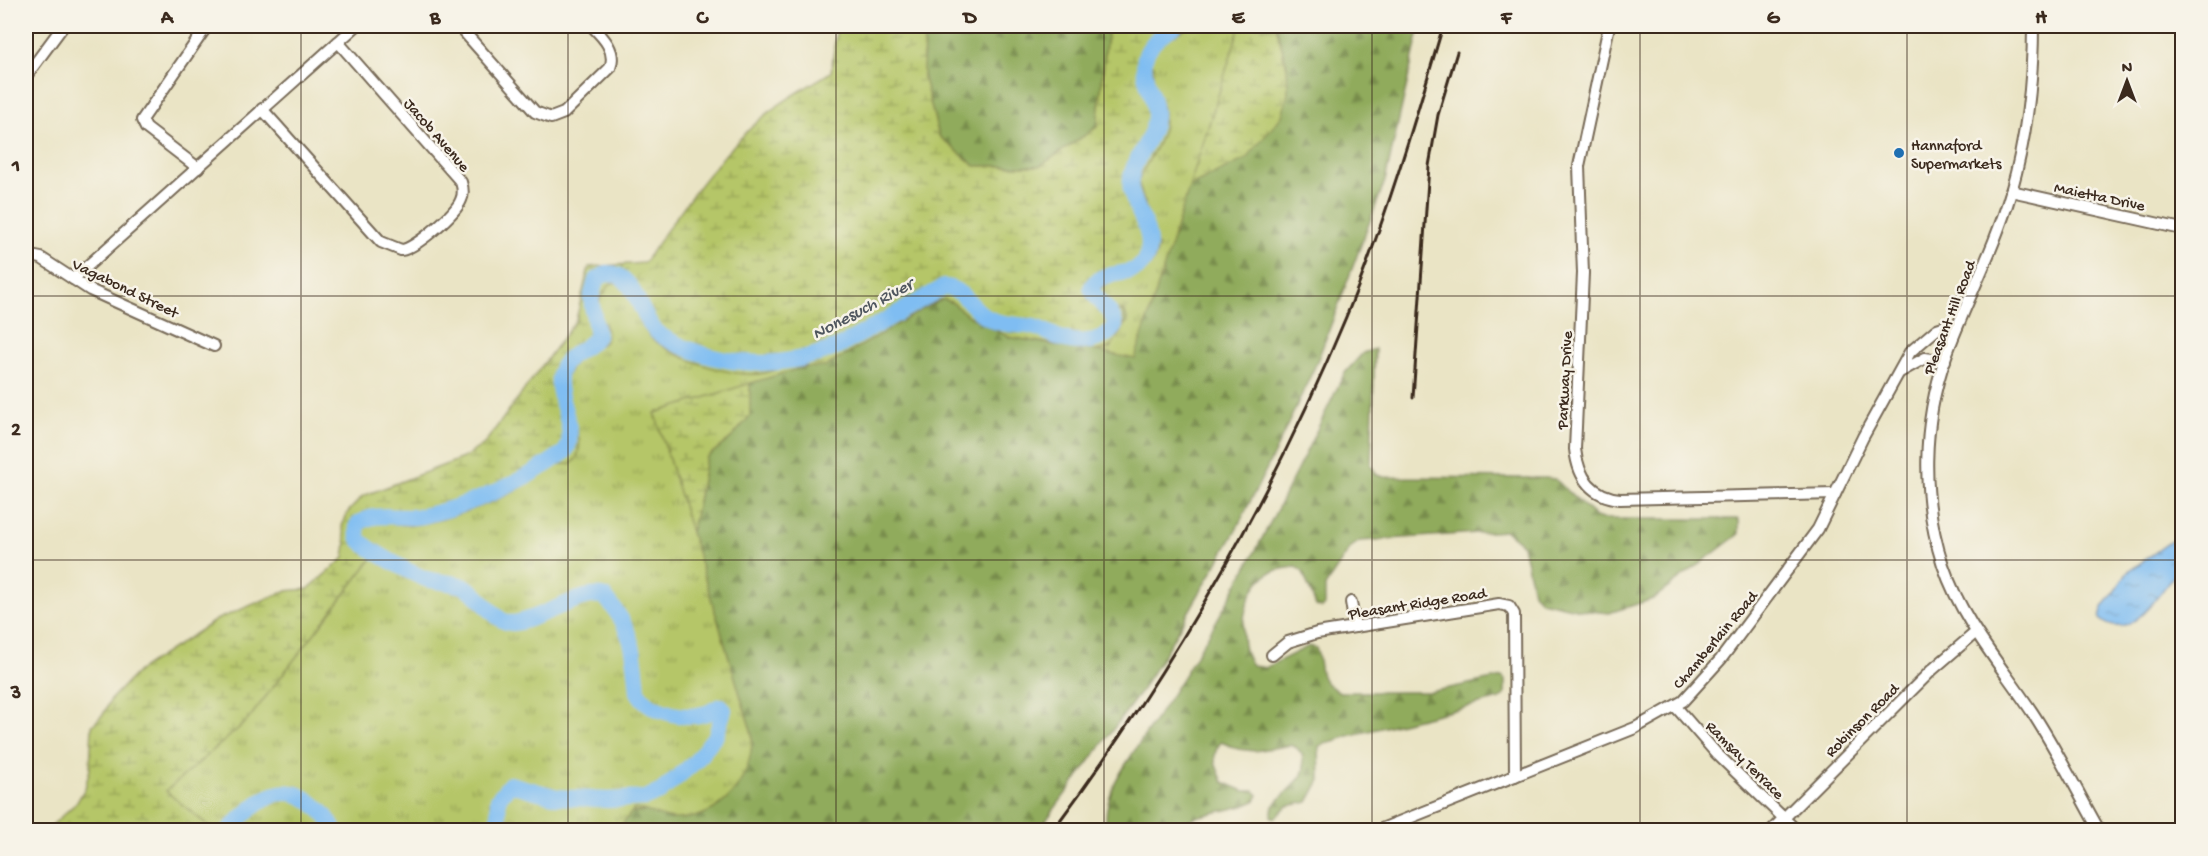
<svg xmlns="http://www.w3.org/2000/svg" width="2208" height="856" viewBox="0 0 2208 856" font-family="'Gochi Hand',sans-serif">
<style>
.forest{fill:url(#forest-firs);stroke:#666a3d;stroke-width:1.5}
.wetland{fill:url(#wetland-marsh);stroke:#787843;stroke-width:1.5}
.park{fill:url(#park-tufts);stroke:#787843;stroke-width:1.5}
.water{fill:url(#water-ripples);stroke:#5d7488;stroke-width:1.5}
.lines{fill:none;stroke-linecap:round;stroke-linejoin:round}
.river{stroke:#7fbdf2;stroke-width:16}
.minor-casing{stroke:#786b58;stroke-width:14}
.minor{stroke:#fff;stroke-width:10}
.rail{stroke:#3b2a1e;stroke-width:3}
.grid{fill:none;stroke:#3b2a1e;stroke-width:1.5;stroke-opacity:0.55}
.poi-dot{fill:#1f6fb2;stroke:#f7f3e8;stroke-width:2}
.labels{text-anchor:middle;stroke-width:5;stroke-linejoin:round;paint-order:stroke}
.street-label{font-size:16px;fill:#3b2a1e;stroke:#f7f3e8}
.poi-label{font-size:16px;fill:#3b2a1e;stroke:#f7f3e8;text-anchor:start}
.water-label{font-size:18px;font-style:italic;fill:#4f565e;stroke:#f7f3e8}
.neatline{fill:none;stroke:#3b2a1e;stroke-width:2}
.grid-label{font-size:20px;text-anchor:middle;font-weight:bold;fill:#3b2a1e}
</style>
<defs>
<pattern id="forest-firs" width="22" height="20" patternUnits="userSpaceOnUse" patternTransform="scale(1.5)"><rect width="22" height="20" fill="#90ab5c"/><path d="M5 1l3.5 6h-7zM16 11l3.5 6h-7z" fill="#778b4b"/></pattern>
<pattern id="wetland-marsh" width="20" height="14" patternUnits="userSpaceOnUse" patternTransform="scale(1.5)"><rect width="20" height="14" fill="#b5c668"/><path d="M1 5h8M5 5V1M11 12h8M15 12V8" fill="none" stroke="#94a155"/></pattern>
<pattern id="park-tufts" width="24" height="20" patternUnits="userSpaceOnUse" patternTransform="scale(1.5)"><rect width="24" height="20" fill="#b5c668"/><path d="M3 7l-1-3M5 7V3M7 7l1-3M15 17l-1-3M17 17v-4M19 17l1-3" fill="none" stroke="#94a155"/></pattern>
<pattern id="water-ripples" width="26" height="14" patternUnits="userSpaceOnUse" patternTransform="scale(1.5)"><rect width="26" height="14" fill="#7fbdf2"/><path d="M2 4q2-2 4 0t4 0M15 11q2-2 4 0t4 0" fill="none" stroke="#699ac3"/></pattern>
</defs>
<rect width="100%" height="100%" fill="#f7f3e8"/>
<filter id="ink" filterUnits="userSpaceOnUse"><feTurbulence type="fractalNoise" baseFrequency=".0167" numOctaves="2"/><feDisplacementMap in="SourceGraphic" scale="12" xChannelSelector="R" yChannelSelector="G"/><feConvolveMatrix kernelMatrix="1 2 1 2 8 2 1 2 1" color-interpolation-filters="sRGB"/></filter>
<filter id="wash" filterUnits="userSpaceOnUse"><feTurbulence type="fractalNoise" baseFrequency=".008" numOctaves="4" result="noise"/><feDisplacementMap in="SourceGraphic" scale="24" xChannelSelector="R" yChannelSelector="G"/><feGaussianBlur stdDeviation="1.35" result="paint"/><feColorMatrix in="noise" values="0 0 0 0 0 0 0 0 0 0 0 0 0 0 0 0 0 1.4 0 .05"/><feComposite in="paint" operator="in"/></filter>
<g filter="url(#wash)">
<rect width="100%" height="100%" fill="#eae4c5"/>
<g class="forest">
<path d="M924,26h184l-11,101 -57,39h-65l-36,-30 -16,-61z"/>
<path d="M1276,26h144l-35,155 -68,181 -42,90 -41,82 -71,122 -24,38 -100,136h-448l138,-89 14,-37 -19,-23 -48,-95 19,-69 11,-59 26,-21 18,-62 36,-7 158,-69 9,4 14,12 42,22 74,13 23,-62 76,-98 105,-123z"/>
<path d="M1375,349l-4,116 6,10 7,2 162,1 9,1 41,38 6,2h137v15l-86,65 -44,14 -29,-3 -39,-9 -8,-8 -10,-48 -17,-14 -146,10 -9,6 -26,39v19l-3,3 -6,-2 -13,-34 -7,-5c-8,1 -21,2 -28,7 -25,15 -33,70 -16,91l13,3 44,-22 7,2c8,23 -2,31 24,44h90l72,-15 3,3v15l-5,4 -152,37 -29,10 1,34 -12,22 -21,4 -12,12 -4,-2 2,-10 28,-29 3,-8 -2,-15 -5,-6 -6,-3 -36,6 -17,-2 -17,-7c-12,15 -4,25 2,40l21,9h10l4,4 -3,6 -12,5 -47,11 -29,13h-59c-10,-32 22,-72 39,-98 77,-113 138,-235 197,-358l19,-21z"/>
</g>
<path class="wetland" d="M837,26h87l-1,49 16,61 36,30h65l57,-39 11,-101h168l11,41 1,26 -6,23 -36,43 -64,31 -23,72 -53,25c20,25 30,45 -3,65l-94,-15 -42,-22 -14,-12 -9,-4 -8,2 -111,66 -39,1 -36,8v40l-18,21 -26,21 -11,59 -19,69 48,95 19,23 -14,37 -78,70 -31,2 -29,17h-544l30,-28 8,-14 5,-19 2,-43 12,-13 7,-14 27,-28 78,-51 69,-29 23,-2 36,-31 2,-14 -4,-18 6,-14 15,-16 100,-38 21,-14 92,-124 13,-53 55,-4c35,-51 82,-120 133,-157 17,-12 36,-23 54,-34z"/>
<g class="park">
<path d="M1191,26h49l-105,333 -39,-8 14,-3 18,-27 -4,-12 -10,4 -15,-19v-4c19,-22 48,-1 59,-41l-20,-68c9,-22 28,-41 26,-67 -2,-16 -15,-32 -10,-49l-10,-4 -2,-4 18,-14z"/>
<path d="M611,283h6c19,15 20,44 38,58 25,19 79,38 110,32 14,-3 27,-11 41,-7l-151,47 97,321c2,44 -30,87 -78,85 -15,-1 -26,-10 -40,-10l-16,21h-405l-47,-39 81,-70 127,-165 7,-9 -18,-10v-7c13,-14 32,-4 48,-5 29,-2 79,-21 104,-34 14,-7 25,-18 39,-25 8,-4 19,2 23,-9 11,-23 -18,-51 -12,-75 2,-11 12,-24 20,-30 9,-7 22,-4 22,-19 0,-7 -8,-14 -10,-21l4,-16z"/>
</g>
<path class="water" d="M2182,533c1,9 3,24 0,32 -1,5 -8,10 -11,14 -15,20 -43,65 -71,40l2,-10 26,-37z"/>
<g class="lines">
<g class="river">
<path d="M229,830c23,-23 50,-53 82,-28 11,8 18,16 23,28"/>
<path d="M499,830l-1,-31 12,-15 47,13 51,3 37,-2 15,-6 35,-30 21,-27 8,-25 -3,-4c-6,2 -11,7 -18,8 -20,6 -55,-3 -65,-22 -3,-40 -5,-63 -33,-95 -20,-9 -67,24 -92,26 -19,1 -31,-30 -50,-37 -12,-4 -25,-4 -37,-7 -13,-5 -60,-30 -67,-40 -2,-4 -2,-9 -2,-14 20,-17 46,-3 70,-10 50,-12 96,-33 138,-63 15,-23 -12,-55 -5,-80 6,-20 27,-21 37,-36l-6,-38 5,-18 11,-7c29,-1 32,45 51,60 8,7 19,11 28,15 50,21 103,19 152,-1l106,-60c20,1 27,22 44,31 14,8 31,6 46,9 9,2 17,8 26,11 18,7 43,5 55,-12 -1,-16 -18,-23 -24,-38 11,-22 43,-7 54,-28 13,-24 -10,-49 -14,-70 -5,-26 23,-48 24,-74 1,-20 -14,-36 -10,-58 4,-15 18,-25 30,-32"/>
</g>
</g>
</g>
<g filter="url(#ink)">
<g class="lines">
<g class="minor-casing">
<g id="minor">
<path d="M459,26l76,86 16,6 13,-5 46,-45c7,-17 -7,-31 -18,-42"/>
<path d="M1609,26l-30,140 4,107 -8,176c3,28 16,47 45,50l215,-5"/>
<path d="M2033,26c0,54 -7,113 -22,166 -16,56 -45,109 -65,164 -24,67 -25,142 -3,209 19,56 57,99 89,147 25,38 45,79 67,118"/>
<path d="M26,76l37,-50"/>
<path d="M262,109l119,133 20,8c14,-1 55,-37 60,-50 3,-6 2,-12 0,-18l-123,-140"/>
<path d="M198,168l-52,-40 -4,-8 65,-94"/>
<path d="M2011,191l171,38"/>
<path d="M26,255l15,3 49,32 124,56"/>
<path d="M73,279l283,-253"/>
<path d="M1900,372l25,-14 20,3"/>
<path d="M1351,602l4,25"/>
<path d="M1272,655l16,-13 29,-9 182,-29 10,2 5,8 1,162"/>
<path d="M1676,707l40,46 80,77"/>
<path d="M1379,830l256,-102 48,-27 38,-42 97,-130 45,-92 47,-85 27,-23 9,-3 11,1"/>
<path d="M1772,830l160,-160 43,-37"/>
</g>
</g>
<use href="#minor" class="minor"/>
<g class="rail">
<path d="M1413,398l16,-232 9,-51 19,-63"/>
<path d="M1053,830c118,-158 217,-330 293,-513 39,-95 68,-193 97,-291"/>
</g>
</g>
</g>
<path class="grid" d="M301,26v804M568,26v804M836,26v804M1104,26v804M1372,26v804M1640,26v804M1907,26v804M26,296h2156M26,560h2156"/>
<circle class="poi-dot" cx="1899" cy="153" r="6"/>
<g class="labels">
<g class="street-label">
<text transform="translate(438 134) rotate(49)" y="6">Jacob Avenue</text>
<text transform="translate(2100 195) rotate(12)" y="6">Maietta Drive</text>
<text transform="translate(126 287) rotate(26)" y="6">Vagabond Street</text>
<text transform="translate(1948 317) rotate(-69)" y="6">Pleasant Hill Road</text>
<text transform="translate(1563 380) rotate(-87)" y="6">Parkway Drive</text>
<text transform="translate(1417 602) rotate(-9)" y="6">Pleasant Ridge Road</text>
<text transform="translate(1714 639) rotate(-50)" y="6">Chamberlain Road</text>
<text transform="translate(1861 719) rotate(-45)" y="6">Robinson Road</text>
<text transform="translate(1746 759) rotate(45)" y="6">Ramsay Terrace</text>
</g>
<g class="poi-label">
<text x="1911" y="150">Hannaford<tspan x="1911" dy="18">Supermarkets</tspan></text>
</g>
<g class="water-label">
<text transform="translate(862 308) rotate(-28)" y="6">Nonesuch River</text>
</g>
</g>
<rect width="2208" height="856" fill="none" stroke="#f7f3e8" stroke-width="66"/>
<g transform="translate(2127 81)" stroke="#f7f3e8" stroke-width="4.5" paint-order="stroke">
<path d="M0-4.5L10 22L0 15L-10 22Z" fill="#3b2a1e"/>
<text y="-9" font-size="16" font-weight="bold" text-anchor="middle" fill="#3b2a1e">N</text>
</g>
<rect x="33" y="33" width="2142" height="790" class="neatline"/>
<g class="grid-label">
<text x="167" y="23">A</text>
<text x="435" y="23">B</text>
<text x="702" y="23">C</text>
<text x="970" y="23">D</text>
<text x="1238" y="23">E</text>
<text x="1506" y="23">F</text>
<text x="1773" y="23">G</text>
<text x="2041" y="23">H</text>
<text x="16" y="171">1</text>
<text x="16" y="435">2</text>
<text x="16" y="698">3</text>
</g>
</svg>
